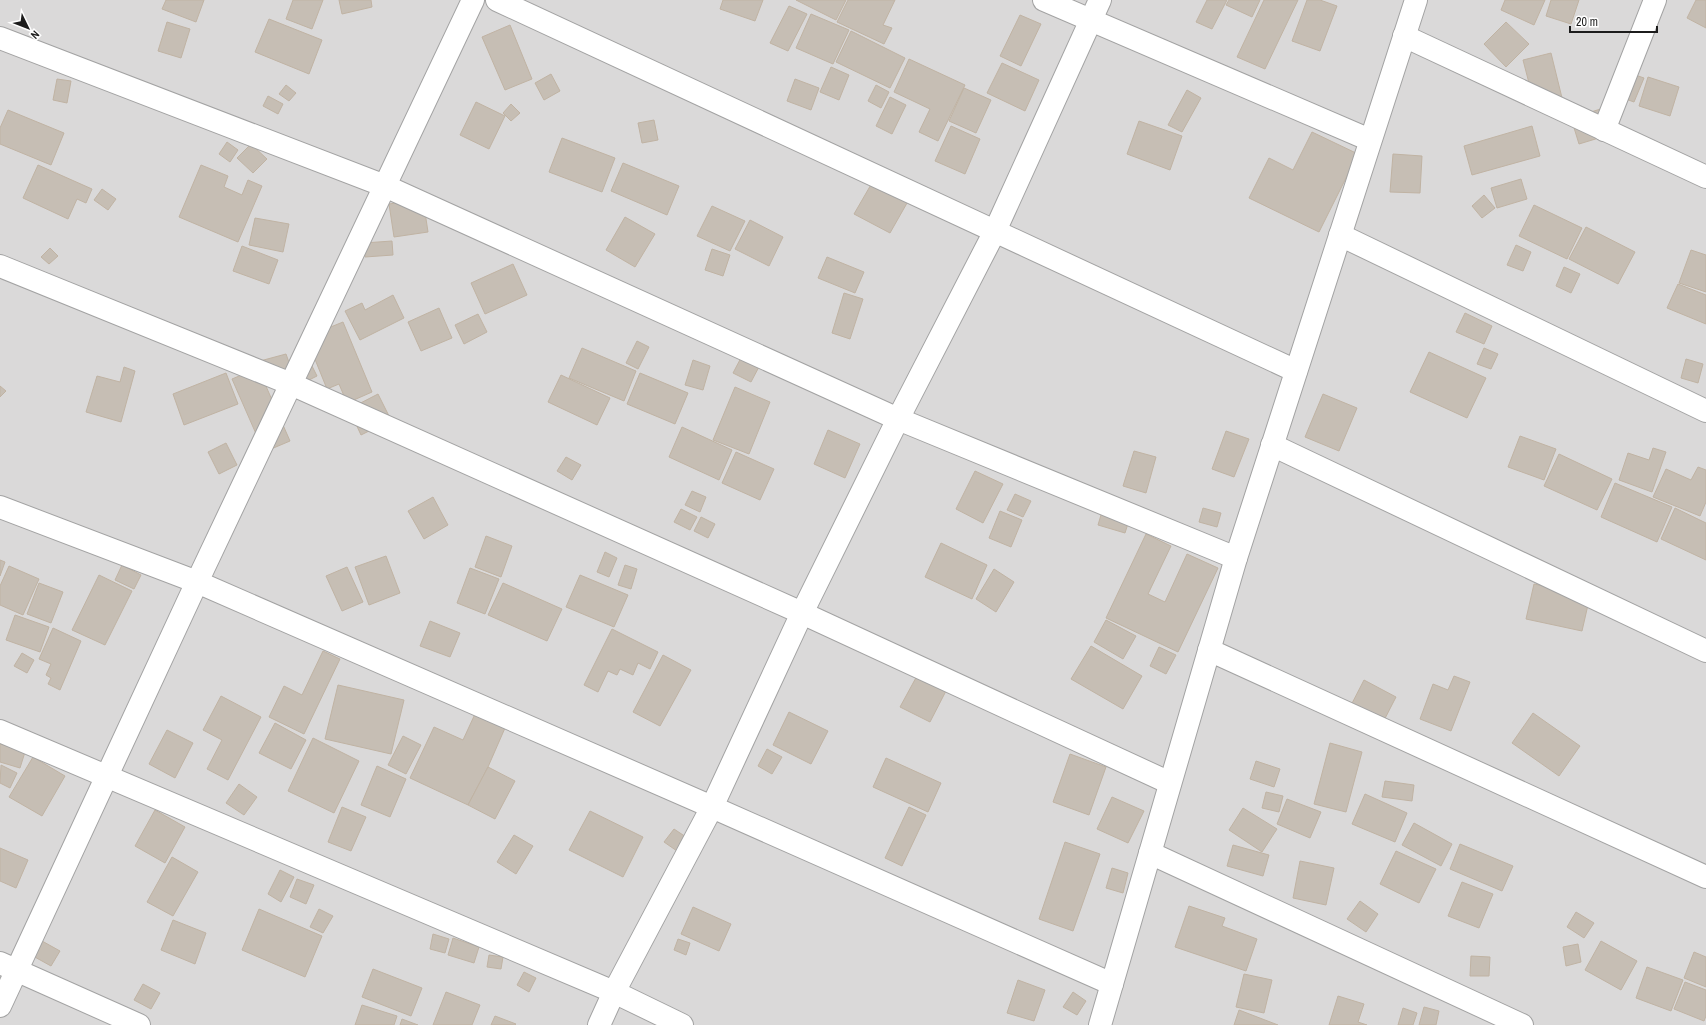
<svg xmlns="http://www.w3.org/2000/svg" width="1706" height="1025" viewBox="0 0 1706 1025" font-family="'Archivo Narrow',sans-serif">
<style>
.residential{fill:#dad9d9}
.building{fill:#c6beb4;stroke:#c0b3a3}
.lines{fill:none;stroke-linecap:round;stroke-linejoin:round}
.minor-casing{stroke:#a3a3a3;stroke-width:24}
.minor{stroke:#fff;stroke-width:22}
</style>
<rect width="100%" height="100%" fill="#eeebe1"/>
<rect class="residential" x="0" y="0" width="1706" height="1025"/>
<g class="building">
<path d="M166,0h38l-8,22 -34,-13z"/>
<path d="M293,0h30l-11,29 -26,-10z"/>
<path d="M339,0h32l1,7 -30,7z"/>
<path d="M723,0h40l-8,21 -35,-12z"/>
<path d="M796,0h50l-10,20z"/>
<path d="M848,0h47l-12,25 9,3 -8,16 -47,-22z"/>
<path d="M1207,0h20l-15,29 -16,-7z"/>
<path d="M1229,0h31l-8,17 -26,-12z"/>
<path d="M1264,0h34l-33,69 -28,-12z"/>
<path d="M1307,0h13l17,6 -17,45 -28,-10z"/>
<path d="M1505,0h40l-11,25 -33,-15z"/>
<path d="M1551,0h28l-8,24 -25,-8z"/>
<path d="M1696,0h10v28l-19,-10z"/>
<path d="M789,6l18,8 -19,37 -18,-8z"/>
<path d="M811,14l38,16 -16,34 -37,-16z"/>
<path d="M1020,15l21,9 -20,42 -21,-10z"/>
<path d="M269,19l53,21 -13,34 -54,-22z"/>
<path d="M167,22l23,7 -9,29 -23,-7z"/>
<path d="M1506,22l23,22 -23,23 -22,-23z"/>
<path d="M510,25l22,54 -27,11 -23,-53z"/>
<path d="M851,31l54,27 -15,30 -54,-26z"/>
<path d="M1551,53l12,49 -27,8 -13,-50z"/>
<path d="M909,59l56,26 -27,56 -19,-9 11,-23 -36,-17z"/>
<path d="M1002,63l37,17 -14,31 -38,-18z"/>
<path d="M831,67l18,8 -10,25 -19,-8z"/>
<path d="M1621,70l23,8 -10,24 -22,-8z"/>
<path d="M551,74l9,17 -16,9 -9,-17z"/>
<path d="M1648,77l31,10 -9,29 -31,-10z"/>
<path d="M57,79l14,2 -4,22 -14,-3z"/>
<path d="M795,79l24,9 -8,22 -24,-9z"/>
<path d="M286,85l10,8 -7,8 -10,-7z"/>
<path d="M876,85l13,7 -8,16 -13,-7z"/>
<path d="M964,88l27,12 -15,33 -27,-12z"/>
<path d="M1187,90l14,8 -19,34 -14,-7z"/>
<path d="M268,96l15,8 -5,10 -15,-8z"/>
<path d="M890,97l16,8 -14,29 -16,-8z"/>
<path d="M476,102l29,14 -16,33 -29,-14z"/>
<path d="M511,104l9,9 -9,8 -8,-8z"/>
<path d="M1604,108l8,26 -33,10 -8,-26z"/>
<path d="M8,110l56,23 -13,32 -51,-21v-16z"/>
<path d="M654,120l4,20 -16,3 -4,-20z"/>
<path d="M1139,121l43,15 -12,34 -43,-16z"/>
<path d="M951,126l29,13 -15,35 -30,-13z"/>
<path d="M1532,126l8,30 -68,19 -8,-29z"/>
<path d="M1312,132l46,22 -39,78 -70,-34 20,-40 24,12z"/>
<path d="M562,138l53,20 -13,34 -53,-20z"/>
<path d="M227,142l11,8 -8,12 -11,-8z"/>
<path d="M251,144l16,15 -14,14 -16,-15z"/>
<path d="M1393,154l29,2 -2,37 -30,-1z"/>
<path d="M623,163l56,23 -12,29 -56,-24z"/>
<path d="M38,165l54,24 -6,14 -9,-4 -9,20 -45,-21z"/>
<path d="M201,165l27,11 -4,11 18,8 6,-15 14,6 -24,56 -59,-25z"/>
<path d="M876,176l35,20 -21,37 -36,-19z"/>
<path d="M1521,179l6,20 -30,9 -6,-20z"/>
<path d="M102,189l14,10 -8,11 -14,-10z"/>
<path d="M1484,195l11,13 -13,10 -10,-12z"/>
<path d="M423,199l5,33 -34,5 -5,-33z"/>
<path d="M1534,205l48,23 -15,31 -48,-23z"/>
<path d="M712,206l33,15 -15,30 -33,-15z"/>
<path d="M625,217l30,17 -20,33 -29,-17z"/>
<path d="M255,218l34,6 -6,28 -34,-7z"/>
<path d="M750,220l33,17 -14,29 -34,-17z"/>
<path d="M1586,227l49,25 -17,32 -49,-25z"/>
<path d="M392,241l1,14 -28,2 -1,-14z"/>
<path d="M1516,245l15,7 -8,19 -16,-6z"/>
<path d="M242,246l36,14 -9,24 -36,-13z"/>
<path d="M50,248l8,8 -9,8 -8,-7z"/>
<path d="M712,249l18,6 -7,21 -18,-6z"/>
<path d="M1691,250l15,5v37l-27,-9z"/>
<path d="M827,257l37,15 -9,21 -37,-15z"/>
<path d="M513,264l14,31 -42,19 -14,-31z"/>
<path d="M1564,267l16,7 -9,19 -15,-7z"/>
<path d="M1678,284l28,11v29l-39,-16z"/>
<path d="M844,293l19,6 -13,40 -18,-6z"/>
<path d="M393,295l11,23 -44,22 -15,-29 17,-8 3,7z"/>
<path d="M439,308l13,30 -31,13 -13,-29z"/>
<path d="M1465,313l27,13 -8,18 -28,-12z"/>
<path d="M478,314l9,18 -23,12 -9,-19z"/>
<path d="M343,322l29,70 -25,11 -8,-19 -12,5 -21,-52z"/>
<path d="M637,341l12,6 -11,22 -12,-6z"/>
<path d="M582,348l54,23 -12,30 -55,-23z"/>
<path d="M1484,348l14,6 -7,15 -14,-5z"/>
<path d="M1429,352l57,26 -19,40 -57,-26z"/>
<path d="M286,354l5,14 -27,8 -4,-15z"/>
<path d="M743,354l18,9 -10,19 -18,-9z"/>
<path d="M1686,359l17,5 -5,19 -17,-5z"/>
<path d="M693,360l17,6 -7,24 -18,-5z"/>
<path d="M310,362l7,14 -14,7z"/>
<path d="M124,367l11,4 -14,51 -35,-10 11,-36 23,6z"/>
<path d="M258,368l32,73 -26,11 -32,-73z"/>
<path d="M226,373l12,31 -54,21 -11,-31z"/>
<path d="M640,373l48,20 -13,31 -48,-20z"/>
<path d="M561,375l49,23 -13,27 -49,-23z"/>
<path d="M0,386l6,5 -6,6z"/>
<path d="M735,387l35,15 -21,52 -36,-14z"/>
<path d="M378,394l13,26 -30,15 -12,-26z"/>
<path d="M1323,394l34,14 -18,43 -34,-14z"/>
<path d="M682,427l50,23 -13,30 -50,-23z"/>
<path d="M828,430l32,14 -15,34 -31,-14z"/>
<path d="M1226,431l23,8 -15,38 -22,-8z"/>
<path d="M1520,436l36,13 -12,31 -36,-13z"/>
<path d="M226,443l11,22 -18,9 -11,-22z"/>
<path d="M1653,448l13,4 -14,40 -33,-12 9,-27 21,7z"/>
<path d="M1134,451l22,6 -10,36 -23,-7z"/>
<path d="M736,452l38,17 -14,31 -38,-17z"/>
<path d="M1559,454l53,25 -15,31 -53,-24z"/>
<path d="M566,457l15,8 -9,15 -15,-9z"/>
<path d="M1698,467l8,3v32l-6,14 -47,-19 13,-28 25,11z"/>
<path d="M975,471l28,13 -20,39 -27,-14z"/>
<path d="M1615,483l57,24 -15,35 -56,-25z"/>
<path d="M692,491l14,6 -6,15 -15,-7z"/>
<path d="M1015,494l16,7 -8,16 -16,-7z"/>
<path d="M433,497l15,28 -24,14 -16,-28z"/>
<path d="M1104,505l27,9 -6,19 -27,-8z"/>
<path d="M1203,508l18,5 -4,14 -18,-5z"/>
<path d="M1675,508l31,15v37l-45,-21z"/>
<path d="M681,509l16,8 -7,13 -16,-8z"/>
<path d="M1000,511l22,9 -11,27 -22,-9z"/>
<path d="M701,517l14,7 -7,14 -14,-7z"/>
<path d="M1146,534l25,12 -23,48 17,8 22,-48 31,14 -40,84 -72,-34z"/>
<path d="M486,536l26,10 -11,31 -26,-10z"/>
<path d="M941,543l46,22 -15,34 -47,-22z"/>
<path d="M605,552l12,6 -8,19 -12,-5z"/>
<path d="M386,556l14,37 -31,12 -14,-38z"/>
<path d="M0,560l5,2 -5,14z"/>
<path d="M122,565l19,10 -7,14 -19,-9z"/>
<path d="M625,565l12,4 -6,20 -13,-4z"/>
<path d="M9,566l30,13 -16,36 -23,-10v-19z"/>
<path d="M347,567l16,35 -21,9 -16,-35z"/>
<path d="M470,568l29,11 -14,35 -28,-11z"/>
<path d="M994,569l20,13 -18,30 -20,-13z"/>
<path d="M99,575l33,16 -27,54 -33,-15z"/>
<path d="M580,575l48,20 -14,32 -48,-20z"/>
<path d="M39,583l24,9 -12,31 -24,-9z"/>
<path d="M503,583l59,26 -15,32 -59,-26z"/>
<path d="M1534,584l56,12 -8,35 -56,-12z"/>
<path d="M15,615l34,12 -9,25 -34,-12z"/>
<path d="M1106,620l30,16 -13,23 -29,-17z"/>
<path d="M430,621l30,12 -10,24 -30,-11z"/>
<path d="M53,628l28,13 -21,49 -12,-6 3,-6 -5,-3 5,-11 -12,-5z"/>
<path d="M612,629l46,23 -8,17 -12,-6 -5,12 -13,-6 -3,6 -9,-4 -10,21 -14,-7z"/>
<path d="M1091,646l51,30 -19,33 -52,-30z"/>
<path d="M1159,647l17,8 -10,19 -16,-8z"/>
<path d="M323,651l17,8 -36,75 -35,-17 15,-31 18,9z"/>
<path d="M22,653l12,7 -7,13 -13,-7z"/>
<path d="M663,655l28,15 -31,56 -27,-14z"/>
<path d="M918,674l29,15 -17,33 -30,-15z"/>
<path d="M1454,676l16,6 -19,49 -31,-12 13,-35 15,6z"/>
<path d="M1364,680l32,17 -18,35 -32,-17z"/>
<path d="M338,685l66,15 -13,54 -66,-15z"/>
<path d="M221,696l40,21 -33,63 -21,-11 15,-29 -19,-10z"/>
<path d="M789,712l39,19 -17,33 -38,-19z"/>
<path d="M1533,713l47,33 -21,30 -47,-33z"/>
<path d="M475,714l30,14 -17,39 -20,38 -58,-27 24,-51 29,13z"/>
<path d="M275,723l31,17 -15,29 -32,-16z"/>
<path d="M167,730l26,13 -18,35 -26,-14z"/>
<path d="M403,736l18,9 -15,29 -18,-9z"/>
<path d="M313,738l46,23 -25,52 -46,-22z"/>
<path d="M1330,743l32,9 -16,60 -32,-8z"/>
<path d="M0,744l25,8 -5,16 -20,-6z"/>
<path d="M767,749l15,8 -10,17 -14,-8z"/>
<path d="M1070,754l36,13 -17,48 -36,-13z"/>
<path d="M33,757l32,19 -23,40 -33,-19z"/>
<path d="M886,758l55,25 -13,29 -55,-25z"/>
<path d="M1256,761l24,8 -6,18 -24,-8z"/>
<path d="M1,765l16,8 -7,15 -10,-5z"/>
<path d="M377,766l29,13 -16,38 -29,-12z"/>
<path d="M488,767l27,14 -20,38 -27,-14z"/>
<path d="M1385,781l29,4 -2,16 -30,-4z"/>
<path d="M239,784l18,13 -13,18 -18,-12z"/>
<path d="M1266,792l17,4 -4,16 -17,-4z"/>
<path d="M1365,794l42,19 -12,29 -43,-18z"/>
<path d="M1112,797l32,14 -16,32 -31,-14z"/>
<path d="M1287,799l34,13 -11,26 -33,-14z"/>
<path d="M342,807l24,10 -15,34 -23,-9z"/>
<path d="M909,807l17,8 -24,51 -17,-8z"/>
<path d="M1243,808l34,21 -15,23 -33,-22z"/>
<path d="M155,810l30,17 -20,36 -30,-17z"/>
<path d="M590,811l53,26 -20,40 -54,-27z"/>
<path d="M1414,823l38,21 -11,22 -39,-21z"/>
<path d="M674,829l12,8 -9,14 -13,-9z"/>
<path d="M514,835l19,11 -17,28 -19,-12z"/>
<path d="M1065,842l35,12 -27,77 -34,-12z"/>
<path d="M1460,844l53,22 -11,25 -52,-22z"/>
<path d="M1233,845l36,10 -6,21 -36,-10z"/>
<path d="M0,848l28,12 -12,28 -16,-7z"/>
<path d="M1396,851l40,18 -17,34 -39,-19z"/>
<path d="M172,857l26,15 -25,44 -26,-14z"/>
<path d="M1300,861l34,7 -8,37 -33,-7z"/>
<path d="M1112,868l16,5 -5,20 -17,-5z"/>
<path d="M280,870l14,7 -13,25 -13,-8z"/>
<path d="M297,879l17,6 -8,19 -16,-7z"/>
<path d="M1462,882l31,12 -14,34 -31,-12z"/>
<path d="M1360,901l18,13 -12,18 -19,-13z"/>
<path d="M1189,906l36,12 -3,8 35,13 -11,32 -71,-24z"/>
<path d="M693,907l38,17 -12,27 -38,-17z"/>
<path d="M259,909l63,27 -17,41 -63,-27z"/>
<path d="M319,909l14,7 -10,17 -13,-6z"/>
<path d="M1576,912l18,11 -10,15 -17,-11z"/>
<path d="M173,920l33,13 -11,31 -34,-14z"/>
<path d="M433,934l16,5 -4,14 -15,-4z"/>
<path d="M453,938l26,9 -5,16 -26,-8z"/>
<path d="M678,939l12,4 -4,12 -12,-5z"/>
<path d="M42,941l18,10 -9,15 -18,-10z"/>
<path d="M1601,941l36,20 -16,29 -36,-20z"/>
<path d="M1578,944l3,18 -15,4 -3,-19z"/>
<path d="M1694,952l12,5v30l-22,-9z"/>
<path d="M489,955l14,2 -2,12 -14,-2z"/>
<path d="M1471,956l19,1 -1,19h-19z"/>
<path d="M1647,967l36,13 -12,31 -35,-13z"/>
<path d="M373,969l49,19 -11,28 -49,-19z"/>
<path d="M524,972l12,6 -7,14 -12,-7z"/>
<path d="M1244,974l28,6 -8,33 -28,-6z"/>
<path d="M1018,980l27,10 -11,31 -27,-8z"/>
<path d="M1685,982l21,8v26l-2,5 -30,-12z"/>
<path d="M143,984l17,9 -9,16 -17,-9z"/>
<path d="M446,992l34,13 -8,20h-39z"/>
<path d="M1073,992l13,9 -9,14 -14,-8z"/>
<path d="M1338,996l26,8 -6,18 9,3h-38z"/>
<path d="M362,1005l35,11 -3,9h-39z"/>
<path d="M1424,1007l15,4 -3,14h-17z"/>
<path d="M1403,1008l14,5 -4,12h-15z"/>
<path d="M1239,1010l39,15h-44z"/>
<path d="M495,1016l21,8 -1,1h-24z"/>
<path d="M402,1019l16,6h-18z"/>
</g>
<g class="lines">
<g class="minor-casing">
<g id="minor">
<path d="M497,0l799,371"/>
<path d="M1044,0l326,140"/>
<path d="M1404,36l302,141"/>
<path d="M0,38l385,148 513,233 338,139"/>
<path d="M1604,130l51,-130"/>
<path d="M1340,235l366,176"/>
<path d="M0,266l291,118 511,229 368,170"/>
<path d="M1272,445l434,206"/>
<path d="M0,507l197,75 515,225 400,177"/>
<path d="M1209,650l497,227"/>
<path d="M0,731l614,261 68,33"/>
<path d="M1150,853l372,172"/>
<path d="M0,963l139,62"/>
<path d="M0,1006l197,-424 276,-582"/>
<path d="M599,1025l15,-33 98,-185 90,-194 96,-194 97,-188 105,-231"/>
<path d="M1100,1025l136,-467 180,-558"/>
</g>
</g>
<use href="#minor" class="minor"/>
</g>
<g transform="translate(28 28) rotate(133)" stroke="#ffffff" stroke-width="3" paint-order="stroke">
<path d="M0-3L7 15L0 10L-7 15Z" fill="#1c1c1c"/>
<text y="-6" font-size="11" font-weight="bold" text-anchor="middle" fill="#1c1c1c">N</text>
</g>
<path d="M1570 26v6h87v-6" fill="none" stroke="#1c1c1c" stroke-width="2"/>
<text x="1576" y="26" font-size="12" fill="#1c1c1c" stroke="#ffffff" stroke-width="3" paint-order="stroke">20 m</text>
</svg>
